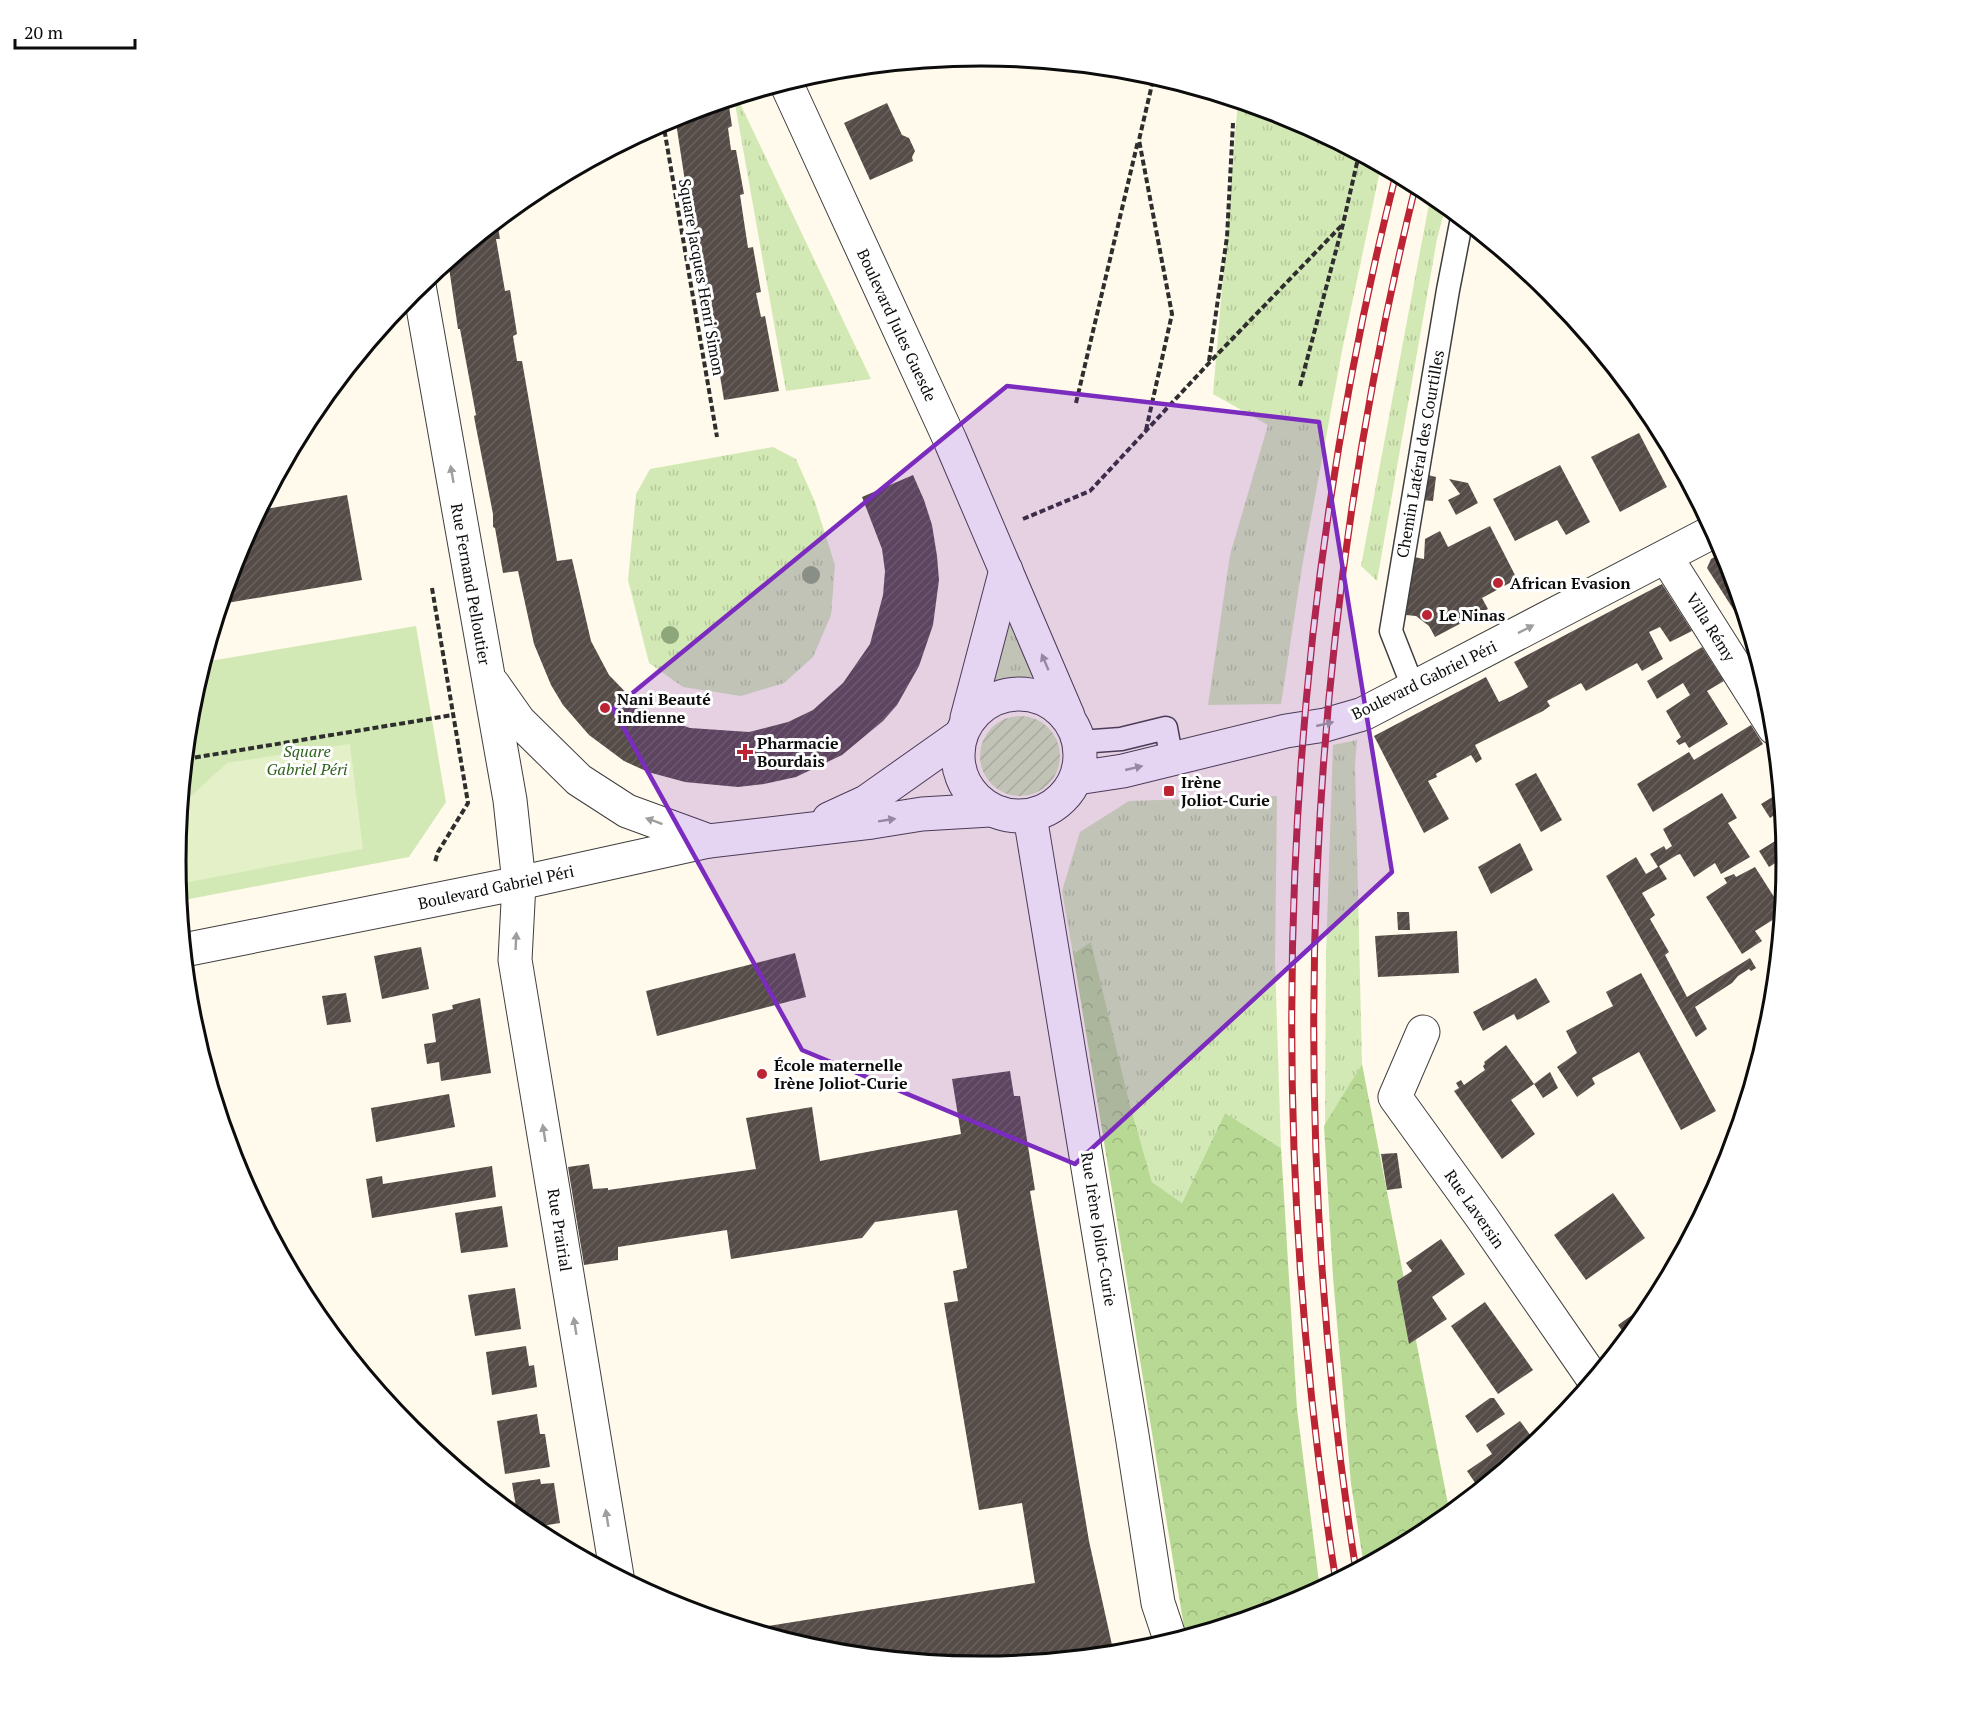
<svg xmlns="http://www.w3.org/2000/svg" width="1963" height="1723" viewBox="0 0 1963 1723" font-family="'PT Serif',serif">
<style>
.grass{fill:url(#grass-tufts)}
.forest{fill:url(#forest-crowns)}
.park{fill:#d3e9b5}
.garden{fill:url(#garden-furrows)}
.pitch{fill:#e4f0c7}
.building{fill:url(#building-hatch)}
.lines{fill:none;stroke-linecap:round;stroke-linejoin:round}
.service-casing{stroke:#3f3f3f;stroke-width:25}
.minor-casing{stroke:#3f3f3f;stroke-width:35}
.path{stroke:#2e2e2e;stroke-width:4;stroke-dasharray:6 3;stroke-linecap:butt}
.service{stroke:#fff;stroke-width:22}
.minor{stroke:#fff;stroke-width:33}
.rail-casing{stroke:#bc2434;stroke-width:7}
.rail{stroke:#fff;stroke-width:4.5;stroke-dasharray:14;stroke-linecap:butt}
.tree{fill:#8da77a}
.oneway{fill:#9e9e9e}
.marked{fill:#7b2cbf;fill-opacity:0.2;stroke:#7b2cbf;stroke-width:4.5;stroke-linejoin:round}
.poi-dot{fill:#bc2434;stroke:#fff;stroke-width:2}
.labels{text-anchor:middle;stroke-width:6;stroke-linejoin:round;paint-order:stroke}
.street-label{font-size:16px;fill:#0c0c0c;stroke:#fff}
.poi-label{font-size:16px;font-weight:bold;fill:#0c0c0c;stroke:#fff;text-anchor:start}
.park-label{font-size:16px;font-style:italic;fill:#2f631d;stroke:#fff}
.rim{fill:none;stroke:#0c0c0c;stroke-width:3}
</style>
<defs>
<pattern id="grass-tufts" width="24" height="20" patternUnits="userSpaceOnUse" patternTransform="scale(1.5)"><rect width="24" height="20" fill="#d3e9b5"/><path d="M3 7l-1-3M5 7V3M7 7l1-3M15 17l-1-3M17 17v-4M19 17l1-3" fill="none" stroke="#b4c79a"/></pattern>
<pattern id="forest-crowns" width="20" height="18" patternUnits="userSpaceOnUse" patternTransform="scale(1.5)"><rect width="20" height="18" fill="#b8d994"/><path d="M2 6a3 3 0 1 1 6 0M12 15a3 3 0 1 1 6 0" fill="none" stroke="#9db97e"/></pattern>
<pattern id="garden-furrows" width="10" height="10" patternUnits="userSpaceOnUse" patternTransform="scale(1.5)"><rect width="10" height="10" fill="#d3e9b5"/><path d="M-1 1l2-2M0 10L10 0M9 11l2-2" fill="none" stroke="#b4c79a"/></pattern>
<pattern id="building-hatch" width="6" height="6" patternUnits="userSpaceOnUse" patternTransform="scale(1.5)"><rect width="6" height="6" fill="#554c48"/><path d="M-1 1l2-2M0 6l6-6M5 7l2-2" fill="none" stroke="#68615e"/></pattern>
</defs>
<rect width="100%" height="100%" fill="#fffaeb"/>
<g class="grass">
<path d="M737,97l134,282 -85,12 -52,-293z"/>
<path d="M1238,101l52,16 91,49 -39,185 -40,216 -21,137 -73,1 22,-150 38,-130 -55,-31z"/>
<path d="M1431,193l15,12 -9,34 -60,342 -16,-15z"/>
<path d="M773,447l23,12 19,43 20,63 -4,50 -18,42 -29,26 -43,13 -58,-9 -34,-24 -21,-83 8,-86 14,-25z"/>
<path d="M1012,604l23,73 -49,4z"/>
<path d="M1357,740l-2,25 7,299 -37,62 1,-172 7,-209z"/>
<path d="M1277,796l-2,165 6,187 -56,-35 -43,90 -30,-21 -23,-81 -38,-158 -18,11 -11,-63 18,-59 49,-31z"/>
</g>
<g class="forest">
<path d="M1091,942l38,159 23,81 30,21 43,-90 56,35 16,261 23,181 -30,16 -102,31 -4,-10 -111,-673z"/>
<path d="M1362,1064l88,450 -21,18 -65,34 -13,-82 -18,-207 -9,-151z"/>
</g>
<path class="park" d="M416,626l30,176 -37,55 -230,44 -3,-40 15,-157 13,-42z"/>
<circle class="garden" cx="1020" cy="756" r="40"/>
<path class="pitch" d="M350,744l13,105 -185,35 -2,-23 5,-56 46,-42z"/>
<g class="building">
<path d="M728,100l4,26 -4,2 3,22h5l8,44 -4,1 8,53 5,-1 8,45 -5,1 5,24 4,-1 14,75 -55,9 -19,-115h-2l-1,-11 -16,-86 -11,-72z"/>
<path d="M887,103l15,32 7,3 6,13 -3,6 1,4 -43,19 -26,-57z"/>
<path d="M497,221l3,18h-4l9,52 5,-1 7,44 -4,2 4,25h5l35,200 15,-2 19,82 18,34 28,29 19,12 34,12 59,4 39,-10 25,-12 30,-27 27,-39 13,-49 2,-24 -3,-22 -20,-52 51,-22 11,25 8,25 5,31 2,24 -6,45 -14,41 -22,39 -14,16 -41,34 -46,22 -32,7 -26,3 -53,-5 -37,-10 -24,-11 -35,-26 -26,-30 -12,-20 -17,-41 -16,-73 -15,2 -8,-45 -2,-1v-13l-18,-92 -1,-6 2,-1 -16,-86h-2l-10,-68z"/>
<path d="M1639,433l28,54 -47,25 -29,-55z"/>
<path d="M1560,465l30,57 -24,13 -9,-15 -42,21 -22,-42z"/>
<path d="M1424,474l12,3 -3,24 -12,-1z"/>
<path d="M1449,479l19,4 10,20 -22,12 -8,-15 12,-6z"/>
<path d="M347,495l15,85 -141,24 16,-51 23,-43z"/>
<path d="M1490,526l27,53 -35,19 6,11 -53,28 -6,-11 -13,-10 -10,-1 8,-58 10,2 1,-20 15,-8 8,16z"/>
<path d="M1725,551l27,86h-1l-44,-69 4,-9z"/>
<path d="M1662,584l30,47 -22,11 -10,-15 -11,5 14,27 -21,12 -5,-8 -51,28 -5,-8 -34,18 3,5 -7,5 -68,34 7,14 -6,4 -5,-8 -35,19 1,3 -9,4 21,38 -25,14 -50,-97 112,-59 13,25 13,-6 16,-9 -14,-25z"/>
<path d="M1702,647l22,34 -17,10 21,33 -39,24 -4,-6 -6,3 -3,-4 5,-4 -15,-26 24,-16 -7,-12 -26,16 -10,-18z"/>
<path d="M1751,725l12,19 -110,68 -16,-28 52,-32 5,8z"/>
<path d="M1536,773l26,47 -21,12 -26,-48z"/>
<path d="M1781,792l1,18 -12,8 -9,-14z"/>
<path d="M1722,793l15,25 -9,5 22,34 -29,17 -6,-11 -21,14 -14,-23 -3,1 -18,11 8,13 -25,14 13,22 -5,4 19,33 -4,3 22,42 63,-39 6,10 -5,3 -2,-2 -11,7 -6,7 -37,24 12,22 -11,8 -90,-161 30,-19 10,17 12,-7 -8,-13 14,-8 2,4 6,-4 -9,-17z"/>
<path d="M1785,835l2,21 -18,11 -10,-16z"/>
<path d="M1520,843l13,27 -42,24 -13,-27z"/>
<path d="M1755,867l28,44 -4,5 -24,15 7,10 -20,13 -36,-57 21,-14 -3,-5 10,-4 2,3z"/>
<path d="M1397,912h12l1,18h-12z"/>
<path d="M1457,931l2,42 -81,4 -3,-41z"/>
<path d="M421,947l8,42 -47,10 -8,-43z"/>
<path d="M795,953l11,44 -149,39 -11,-45z"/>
<path d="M1641,973l75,138 -35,19 -42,-78 -47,26 3,6 -18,13 -20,-30 20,-14 -11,-22 47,-25 -7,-14z"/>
<path d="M1536,978l14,24 -30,17 -3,1 -3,-6 -31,17 -10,-19z"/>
<path d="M346,993l5,29 -24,3 -5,-29z"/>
<path d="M480,998l11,75 -50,8 -2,-19 -12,2 -3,-20 12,-2 -4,-28 21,-5 -1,-4z"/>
<path d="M1506,1045l28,39 -23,16 24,34 -33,25 -48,-68 5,-3 -3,-5 5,-3 3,5 21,-15 -2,-4 2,-2 -1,-2z"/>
<path d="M1010,1071l4,25h6l15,94 -5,1 59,350 25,113 -88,9 -1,-3 -47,7 -154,-15 -74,-23 285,-46 -13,-80 -43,7 -35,-207 14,-2 -5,-30 14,-3 -10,-58 -82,12 -13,16 -131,21 -4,-29 -109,17v13l-34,5 -16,-98 21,-3 4,25 15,-1v2l148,-21 -10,-51 66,-11 8,54 141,-27 -9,-55z"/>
<path d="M1550,1072l8,16 -15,10 -9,-14z"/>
<path d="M449,1094l6,33 -79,15 -5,-34z"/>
<path d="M1397,1153l5,35 -15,2 -6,-36z"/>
<path d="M492,1166l4,31 -124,21 -6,-39 16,-3 1,8z"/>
<path d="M1613,1193l32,45 -59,42 -32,-45z"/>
<path d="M502,1206l6,41 -47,6 -6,-40z"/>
<path d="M1441,1239l24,35 -33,23 15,22 -38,25 -12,-63 15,-10 -6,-8z"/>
<path d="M515,1288l6,41 -46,7 -7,-41z"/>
<path d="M1659,1296l-8,14 -23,29 -10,-14z"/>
<path d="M1485,1302l48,68 -35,24 -47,-68z"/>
<path d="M526,1346l3,20 5,-1 3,22 -45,8 -6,-43z"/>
<path d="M1490,1398h4l11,16 -28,19 -12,-17z"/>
<path d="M537,1414l3,20h5l5,33 -45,7 -8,-53z"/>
<path d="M1520,1421l17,23 -57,46 -13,-19 25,-17 -6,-9z"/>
<path d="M540,1479l1,5 13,-1 6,40 -31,5 -11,-9 -6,-36z"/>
</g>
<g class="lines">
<g class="service-casing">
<g id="service">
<path d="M1413,687l-22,-56 57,-341 14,-72"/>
<path d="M1080,742l41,-3 45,-11 6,32"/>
</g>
</g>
<g class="minor-casing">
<g id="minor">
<path d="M786,83l164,357 118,276"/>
<path d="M419,285l91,515 9,83 -4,77 102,616"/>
<path d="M1666,557l108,171"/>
<path d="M493,684l26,37 60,59 48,31 82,30"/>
<circle cx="1019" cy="755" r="61"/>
<path d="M967,718l39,-148"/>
<path d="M1077,778l46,-7 163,-40 39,-6 38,-11 351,-183"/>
<path d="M1030,816l102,619 26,168 13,39"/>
<path d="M829,819l37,-17 92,-65"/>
<path d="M184,950l335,-67 190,-42 163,-19 50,-8 68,-4"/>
<path d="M1423,1032l-28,65 88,122 111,161"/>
</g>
</g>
<g class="path">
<path d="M663,122l54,315"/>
<path d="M1209,361l18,-124 6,-114"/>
<path d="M1300,386l43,-162 16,-70"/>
<path d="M1076,403l62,-262"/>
<path d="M1146,430l26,-116 -33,-174 15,-64"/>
<path d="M1023,519l67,-28 119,-128 134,-139"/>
<path d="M432,588l36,215 -30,49 -3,10"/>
<path d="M186,759l267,-44"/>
</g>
<use href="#service" class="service"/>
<use href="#minor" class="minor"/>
<g class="rail-casing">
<g id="rail">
<path d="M1356,1571c-72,-461 -52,-934 60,-1387"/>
<path d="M1336,1582c-74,-467 -56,-950 60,-1408"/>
</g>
</g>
<use href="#rail" class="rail"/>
</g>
<g class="tree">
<circle cx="811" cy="575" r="9"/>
<circle cx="670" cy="635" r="9"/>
</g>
<defs><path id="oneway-solid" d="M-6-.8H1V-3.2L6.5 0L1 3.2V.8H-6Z" transform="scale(1.5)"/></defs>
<g class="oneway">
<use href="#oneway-solid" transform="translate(452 474) rotate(-100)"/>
<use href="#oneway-solid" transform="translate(1526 629) rotate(-27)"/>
<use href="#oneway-solid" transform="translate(1045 662) rotate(-113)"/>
<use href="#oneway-solid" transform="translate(1325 724) rotate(-13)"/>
<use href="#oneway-solid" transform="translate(1134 768) rotate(-13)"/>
<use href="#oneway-solid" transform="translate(887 820) rotate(-9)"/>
<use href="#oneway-solid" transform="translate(654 821) rotate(-160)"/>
<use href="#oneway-solid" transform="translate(516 941) rotate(-87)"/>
<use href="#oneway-solid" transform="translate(544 1133) rotate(-99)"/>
<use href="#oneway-solid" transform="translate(575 1326) rotate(-99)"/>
<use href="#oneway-solid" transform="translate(607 1518) rotate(-99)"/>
</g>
<path class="marked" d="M1007,386l312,36 73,450 -317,292 -273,-114 -189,-341z"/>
<g class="poi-dot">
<circle cx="1498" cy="583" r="6"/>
<circle cx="1427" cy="615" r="6"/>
<circle cx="605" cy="708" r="6"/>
<path d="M742 743h6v6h6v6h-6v6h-6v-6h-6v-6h6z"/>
<rect x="1163" y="785" width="12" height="12" rx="3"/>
<circle cx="762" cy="1074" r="6"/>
</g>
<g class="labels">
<g class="street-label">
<text transform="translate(702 277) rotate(80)" y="6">Square Jacques Henri Simon</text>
<text transform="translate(897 325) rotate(65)" y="6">Boulevard Jules Guesde</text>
<text transform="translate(1420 454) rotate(-80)" y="6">Chemin Latéral des Courtilles</text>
<text transform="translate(471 584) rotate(80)" y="6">Rue Fernand Pelloutier</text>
<text transform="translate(1711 627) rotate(58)" y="6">Villa Rémy</text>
<text transform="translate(1424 680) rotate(-26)" y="6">Boulevard Gabriel Péri</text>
<text transform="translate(496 887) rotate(-12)" y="6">Boulevard Gabriel Péri</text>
<text transform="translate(1475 1209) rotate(55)" y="6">Rue Laversin</text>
<text transform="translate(1099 1229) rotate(81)" y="6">Rue Irène Joliot-Curie</text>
<text transform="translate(560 1230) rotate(81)" y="6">Rue Prairial</text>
</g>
<g class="poi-label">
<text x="1510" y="589">African Evasion</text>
<text x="1439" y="621">Le Ninas</text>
<text x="617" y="705">Nani Beauté<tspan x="617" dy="18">indienne</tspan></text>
<text x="757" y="749">Pharmacie<tspan x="757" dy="18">Bourdais</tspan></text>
<text x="1181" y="788">Irène<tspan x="1181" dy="18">Joliot-Curie</tspan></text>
<text x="774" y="1071">École maternelle<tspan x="774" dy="18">Irène Joliot-Curie</tspan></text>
</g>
<g class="park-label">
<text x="307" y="757">Square<tspan x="307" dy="18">Gabriel Péri</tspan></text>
</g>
</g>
<path d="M0 0H1963V1723H0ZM186 861a795 795 0 1 1 1590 0a795 795 0 1 1-1590 0Z" fill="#fff" fill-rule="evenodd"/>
<path class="rim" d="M186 861a795 795 0 1 1 1590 0a795 795 0 1 1-1590 0Z"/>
<path d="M15 39v9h120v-9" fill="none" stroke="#0c0c0c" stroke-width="3"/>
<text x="24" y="39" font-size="18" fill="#0c0c0c" stroke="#ffffff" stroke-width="4.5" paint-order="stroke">20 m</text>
</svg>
